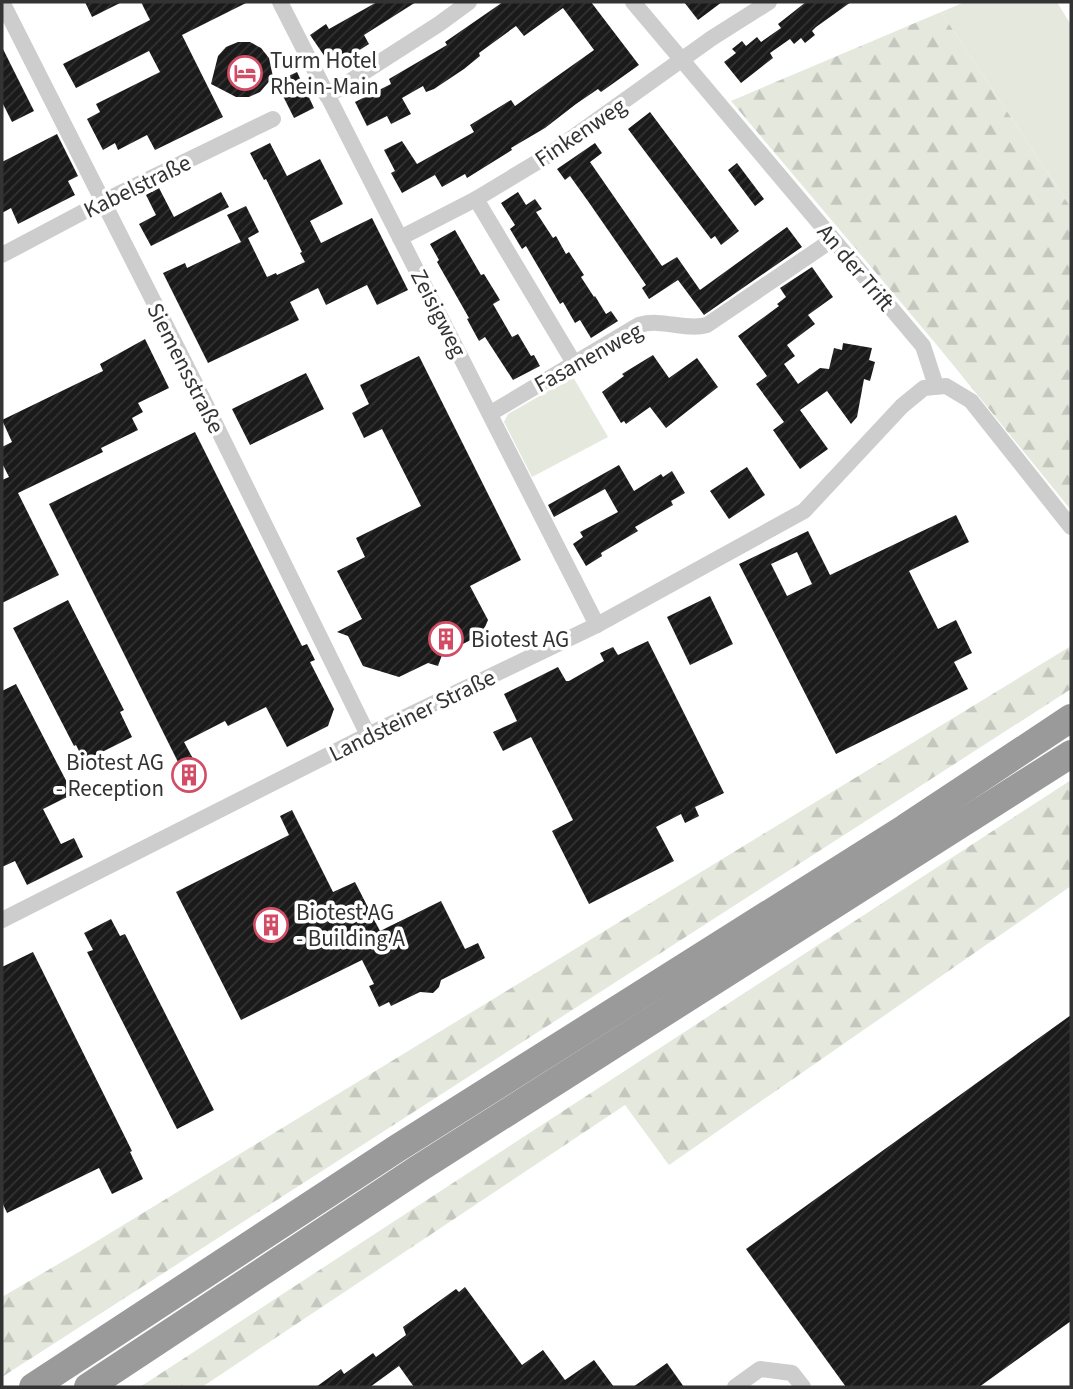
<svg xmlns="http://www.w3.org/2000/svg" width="1073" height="1389" viewBox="0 0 1073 1389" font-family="'Source Sans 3',sans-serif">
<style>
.green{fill:#e4e8dd}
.forest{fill:url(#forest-firs)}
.building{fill:url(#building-hatch);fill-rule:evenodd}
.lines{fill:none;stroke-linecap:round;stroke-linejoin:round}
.minor{stroke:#cdcdcd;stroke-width:16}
.motorway{stroke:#9a9a9a;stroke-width:28}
.labels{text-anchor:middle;stroke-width:7;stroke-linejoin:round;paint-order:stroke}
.poi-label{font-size:23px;fill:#333;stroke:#fff;text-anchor:start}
.street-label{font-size:23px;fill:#333;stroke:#fff}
</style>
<defs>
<pattern id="forest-firs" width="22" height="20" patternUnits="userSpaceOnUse" patternTransform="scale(1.75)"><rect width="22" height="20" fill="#e4e8dd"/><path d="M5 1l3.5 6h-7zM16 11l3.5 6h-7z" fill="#c4c7be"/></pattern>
<pattern id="building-hatch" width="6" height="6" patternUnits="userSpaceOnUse" patternTransform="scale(1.75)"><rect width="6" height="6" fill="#1a1a1a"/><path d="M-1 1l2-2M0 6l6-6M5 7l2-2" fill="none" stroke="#333"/></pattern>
</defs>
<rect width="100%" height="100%" fill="#fff"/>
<g class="green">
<path d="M965,2h92l14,23v183l-130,-196z"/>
<path d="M573,377l35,60 -76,40 -28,-55 4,-8z"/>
</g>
<g class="forest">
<path d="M941,12l130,196v302l-135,-166 -205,-243z"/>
<path d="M1071,646v43l-1069,688v-80l82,-48z"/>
<path d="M1071,780v106l-402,279 -44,-60 -423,282h-62z"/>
</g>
<g class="building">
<path d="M85,2h37l-30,15z"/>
<path d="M141,2h107l-66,33 41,82 -68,33 -8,-15 -29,15 -3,-7 -12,7 -16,-31 13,-7 -4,-8 64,-32 -11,-21 -73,37 -13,-24 87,-44z"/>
<path d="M377,2h39l-52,33 5,9 -22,14 2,3 -12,8 -3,-4 -2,2 -22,-32 16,-11 3,5z"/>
<path d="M503,2h88l48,63 -38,27 -3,-3 -22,15 -31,24 -34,20 1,2 -45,28 -2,-4 -23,13 -7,-12 -33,18 -11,-20 4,-2 -11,-21 18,-9 15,23 57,-32 -4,-7 41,-25 4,6 79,-56 -31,-42 -39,28 -8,-10 -37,27 1,3 -16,13 -30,20 -8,3 -3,-6 -21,12 9,16 -20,10 -4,-8 -20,10 -12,-24 36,-18 -2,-5 58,-34 -2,-3z"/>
<path d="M684,2h38l-24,18z"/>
<path d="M806,2h45l-35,25 -4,4 3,4 -10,8 -4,-5 -7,6 -4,-5 -20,14 3,5 -32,25 -17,-21 12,-9 -4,-4 10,-8 4,5 11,-9 4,5 20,-14 -3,-4z"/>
<path d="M238,42h12l11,6 8,10 4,19 -13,15 -11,5h-13l-25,-13 7,-28 8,-9z"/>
<path d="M2,47l32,64 -22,11 -10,-20z"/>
<path d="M297,72l17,36 -20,10 -18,-36z"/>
<path d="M650,112l89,119 -18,14 -6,-9 -4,3 -83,-110z"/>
<path d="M57,134l21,42 -10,5 7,14 -57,29 -7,-16 -9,5v-51z"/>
<path d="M270,143l17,33 33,-17 23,45 -33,17 11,22 51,-25 36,72 -31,15 -10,-20 -41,20 -8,-17 -28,14 9,18 -91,43 -45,-90 22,-10 2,5 54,-26 -14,-27 19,-9 13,26 -11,6 19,39 9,-4 1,2 28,-13 -5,-9 2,-1 -36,-73 -2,1 -14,-27z"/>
<path d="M595,143l7,10 -12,9 72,104 15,-9 23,33 87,-63 15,20 -98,68 -26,-35 -29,19 -7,-11 4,-3 -56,-81 -20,-28 -5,4 -8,-11z"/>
<path d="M737,163l27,36 -9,7 -27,-36z"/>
<path d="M159,188l15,29 47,-25 8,15 -78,39 -12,-22 17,-9 -10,-20z"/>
<path d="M518,192l8,13 9,-6 7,10 -6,3 17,26 3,-2 10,18 3,-2 15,23 -3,2 13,20 1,-1 11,18 5,-3 7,10 -27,17 -11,-18 -5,3 -12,-21 -3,2 -34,-58 -4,3 -12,-20 5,-4 -14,-22z"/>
<path d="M455,230l26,45 3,-1 16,26 -7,4 19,33 6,-3 13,22 3,-1 6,11 -27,14 -28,-43 -6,4 -12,-22 2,-1 -32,-56 2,-2 -9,-16z"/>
<path d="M812,267l21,30 -25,18 7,9 -28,21 8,11 -11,8 14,20 22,-16 9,1 5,-21 8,2 1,-7 29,5 -3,12 6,2 -5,19 -6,-2 -7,38 -6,7 -24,-33 -27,19 28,39 -28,20 -27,-39 11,-8 -28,-38 11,-8 -29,-40 41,-30 -2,-2 9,-7 -6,-9z"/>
<path d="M145,339l24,49 -31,15 5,9 -11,6 6,12 -37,18 2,4 -85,41 41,82 -57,28v-123l7,-3 -7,-14v-16l10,-5 -10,-22 101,-49 -3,-7z"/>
<path d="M653,355l16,23 28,-20 21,29 -52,41 -16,-21 -24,17 -2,-3 -3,2 -19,-31 22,-16 -2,-2z"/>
<path d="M419,356l102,204 -51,26 18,34 -6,14 -40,21 -4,11 -10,-3 -29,14 -36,-11 -15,-30 -11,-4 25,-13 -25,-48 28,-14 -9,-19 65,-32 -39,-77 -18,9 -12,-25 17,-9 -9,-19z"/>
<path d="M306,373l18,36 -74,36 -18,-36z"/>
<path d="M195,432l107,214 5,-2 8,16 -5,2 24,47 -6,17 -41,21 -21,-40 -38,19 -3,-5 -41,21 21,39 -19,10 -12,-22 6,-3 -131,-262z"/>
<path d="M619,465l15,26 27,-17 2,3 9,-6 13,22 -14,8 2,4 -38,22 3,4 -37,22 1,3 -16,10 -13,-22 10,-7 -3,-5 38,-20 -13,-23 -51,28 -6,-12z"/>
<path d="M747,467l18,28 -36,24 -19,-28z"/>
<path d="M956,515l13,27 -60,29 29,58 18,-9 16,33 -18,9 14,27 -132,65 -97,-190 69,-33 22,44zM797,552l15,32 -25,12 -16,-32z"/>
<path d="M710,596l23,48 -43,21 -23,-48z"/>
<path d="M68,600l56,110 -4,2 12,25 -48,24 -8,-16 -2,1 -61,-118z"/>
<path d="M648,641l76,152 -29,14 4,9 -14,7 -4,-9 -25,13 18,34 -85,43 -37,-73 21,-11 -42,-83 -28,14 -10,-19 24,-11 -13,-27 54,-27 8,14h3l35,-20 -4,-8 13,-6 5,8z"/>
<path d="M16,684l57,110 -30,15 18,35 13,-6 9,19 -56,28 -12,-24 -13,6v-176z"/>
<path d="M292,810l41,82 22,-10 25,49 61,-30 24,48 13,-6 7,15 -44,22 -2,7 -6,6 -13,-1 -29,14 -2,-4 -10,5 -10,-21 5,-2 -12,-24 -121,60 -65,-128 113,-57 -9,-19z"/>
<path d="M111,919l9,17 5,-2 89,176 -37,19 -90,-177 6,-2 -9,-17z"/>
<path d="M33,952l99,199 -2,1 13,27 -31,15 -13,-26 -92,45 -5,-11v-235z"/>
<path d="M1071,1015v306l-92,66h-133l-100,-138z"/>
<path d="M465,1287l57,78 21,-15 22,30 29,-20 20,27h-200l-15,-21 -29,21h-54l25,-18 3,5 29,-21 3,4 30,-22 -3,-8 53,-38 3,3z"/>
<path d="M667,1363l17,24h-51z"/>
</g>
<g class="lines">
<g class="minor">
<path d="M2,2l200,395 166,338"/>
<path d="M280,2l317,623"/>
<path d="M633,2l290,344 13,40"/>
<path d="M327,96l112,-72 30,-22"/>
<path d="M476,199l98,164"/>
<path d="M400,238l76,-39 68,-41 168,-120 57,-36"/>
<path d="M2,255l100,-53 171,-83"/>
<path d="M491,413l148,-88c23,-7 46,6 68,0l125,-85"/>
<path d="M2,920l366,-185 229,-110 207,-114 98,-105 22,-18 22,-2 25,15 100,126"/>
<path d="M735,1387l25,-18 32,4 11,14"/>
</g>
<g class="motorway">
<path d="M33,1387l363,-238 509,-321 166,-110"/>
<path d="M88,1387l330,-218 653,-415"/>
</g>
</g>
<defs>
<g id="hotel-ring" transform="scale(1.75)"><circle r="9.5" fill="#fff" stroke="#d34c66" stroke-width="1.5"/><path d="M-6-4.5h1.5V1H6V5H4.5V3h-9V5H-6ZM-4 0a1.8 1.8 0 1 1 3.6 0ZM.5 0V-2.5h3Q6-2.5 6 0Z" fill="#d34c66"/></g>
<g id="building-ring" transform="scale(1.75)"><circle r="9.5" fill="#fff" stroke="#d34c66" stroke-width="1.5"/><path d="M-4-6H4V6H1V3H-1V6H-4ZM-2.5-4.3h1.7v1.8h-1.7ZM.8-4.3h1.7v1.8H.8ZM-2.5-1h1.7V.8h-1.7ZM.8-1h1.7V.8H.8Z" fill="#d34c66"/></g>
</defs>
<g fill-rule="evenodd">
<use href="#hotel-ring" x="245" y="73"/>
<use href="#building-ring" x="446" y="639"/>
<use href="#building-ring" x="189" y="775"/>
<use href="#building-ring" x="271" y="925"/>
</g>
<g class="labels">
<g class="poi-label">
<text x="270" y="68">Turm Hotel<tspan x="270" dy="26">Rhein-Main</tspan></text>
<text x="471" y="647">Biotest AG</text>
<text x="164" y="770" text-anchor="end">Biotest AG<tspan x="164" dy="26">- Reception</tspan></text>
<text x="296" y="920">Biotest AG<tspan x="296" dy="26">- Building A</tspan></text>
</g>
<g class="street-label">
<text transform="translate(580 132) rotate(-34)" y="8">Finkenweg</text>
<text transform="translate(137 186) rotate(-26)" y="8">Kabelstraße</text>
<text transform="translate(856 267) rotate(50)" y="8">An der Trift</text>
<text transform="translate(439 313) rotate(63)" y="8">Zeisigweg</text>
<text transform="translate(588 357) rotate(-29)" y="8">Fasanenweg</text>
<text transform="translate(186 368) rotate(63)" y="8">Siemensstraße</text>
<text transform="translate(412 715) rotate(-26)" y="8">Landsteiner Straße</text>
</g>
</g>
<rect width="1073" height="1389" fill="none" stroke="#333333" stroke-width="7"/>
</svg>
